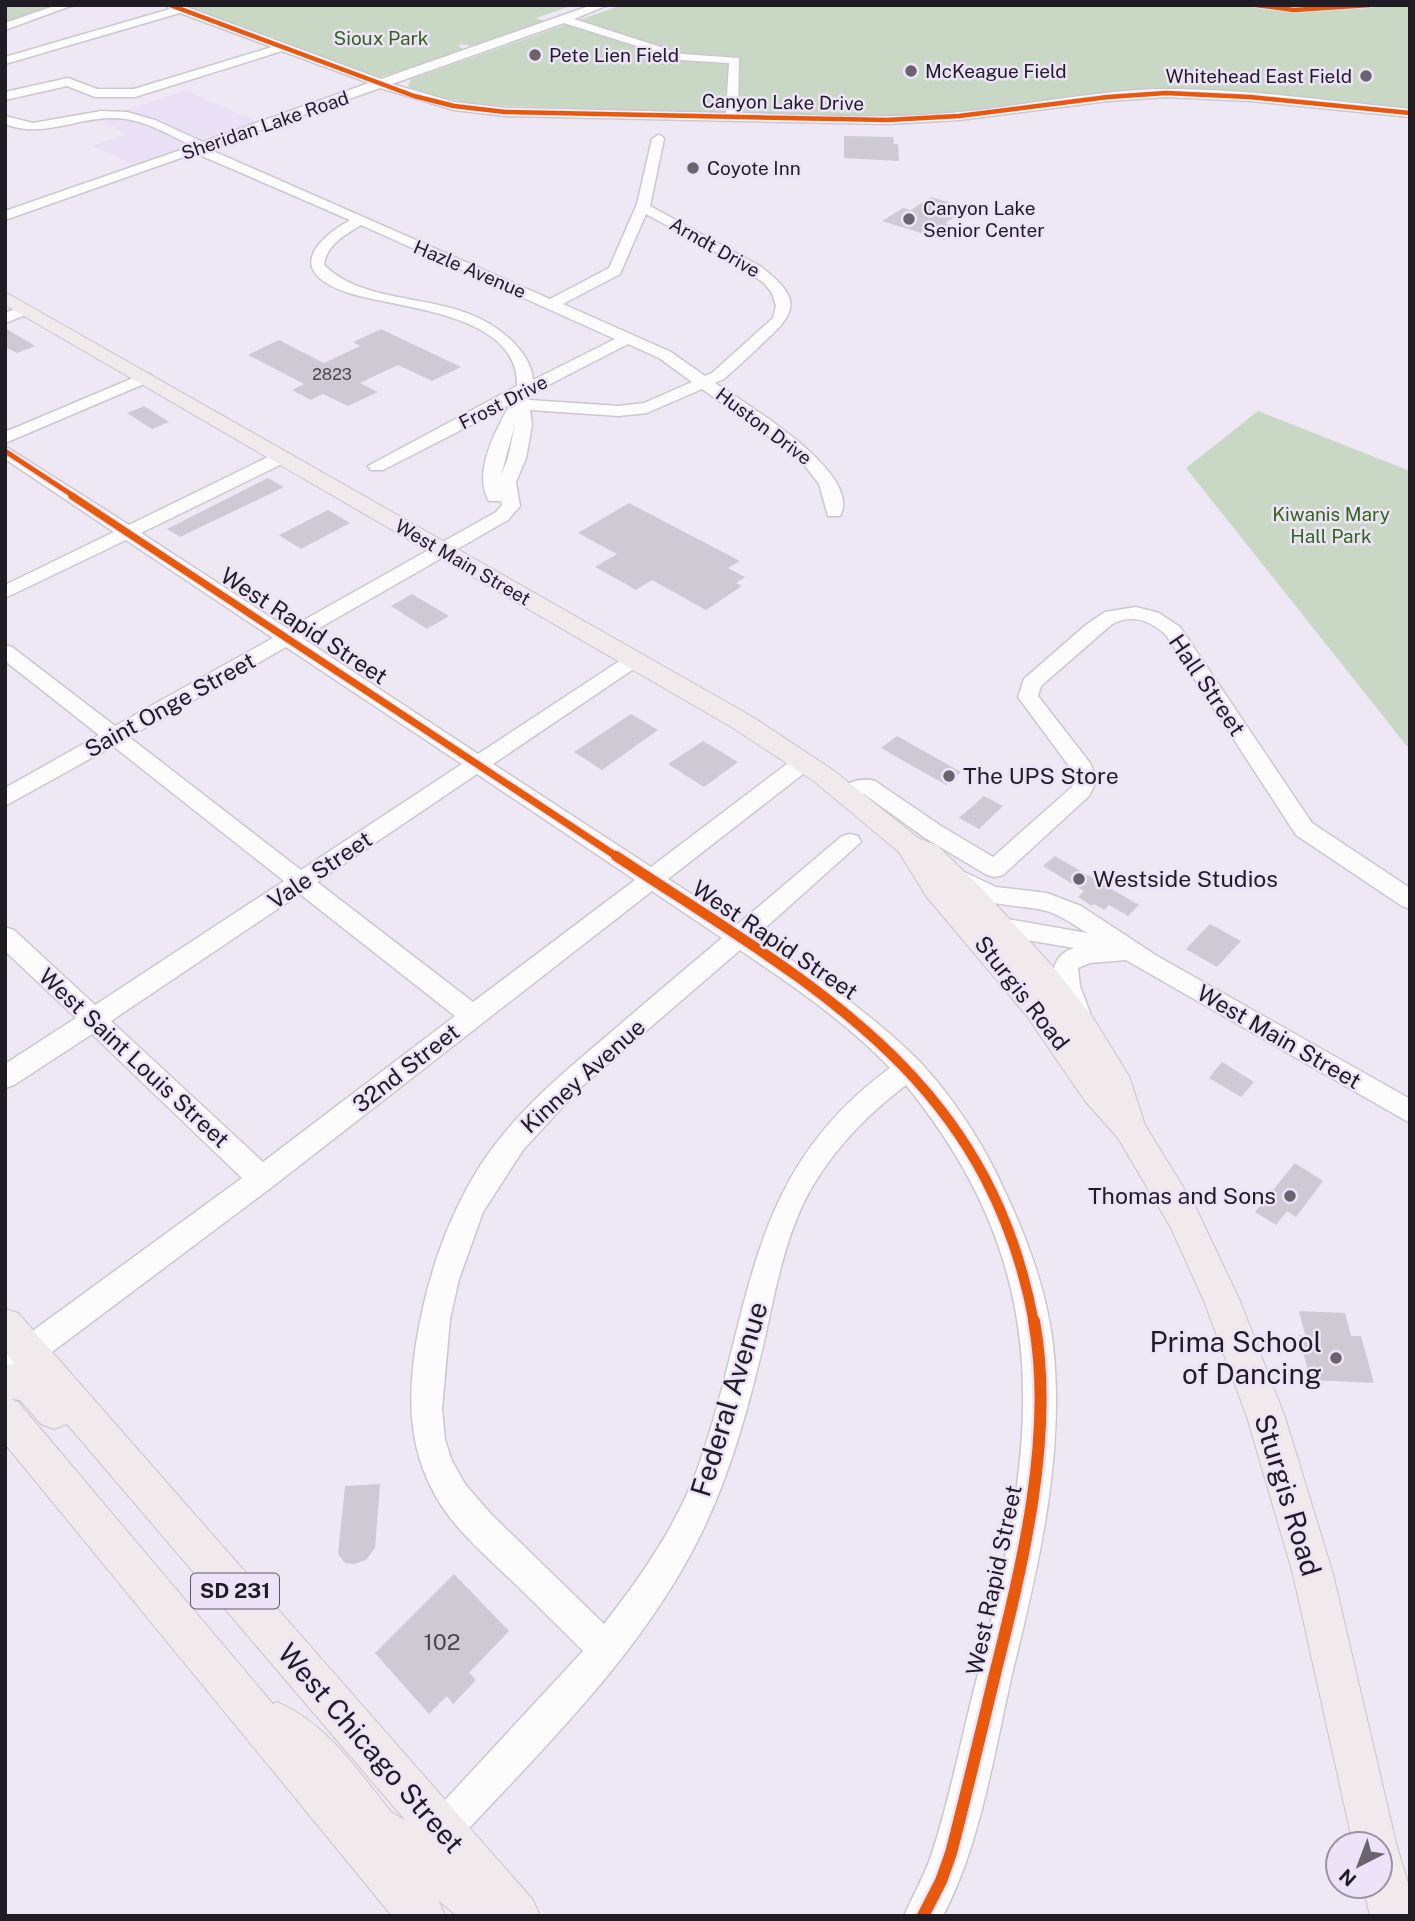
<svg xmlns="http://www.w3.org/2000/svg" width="1415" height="1921" viewBox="0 0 1415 1921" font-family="'Public Sans',sans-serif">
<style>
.built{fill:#ebe1f6}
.green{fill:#c9d8c5}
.building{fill:#cecad3}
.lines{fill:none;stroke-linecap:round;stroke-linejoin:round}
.minor-casing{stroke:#cbc7d0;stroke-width:3}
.major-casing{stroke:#c8c5cb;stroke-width:2}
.minor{fill:#fcfcfd;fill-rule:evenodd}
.major{fill:#f1eaec;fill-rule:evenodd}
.cycleway-far4-casing{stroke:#ede3f9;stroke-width:6}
.cycleway-far3-casing{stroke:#ede3f9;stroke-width:8}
.cycleway-far2-casing{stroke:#ede3f9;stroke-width:10}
.cycleway-far1-casing{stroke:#ede3f9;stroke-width:14}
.cycleway-casing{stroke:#ede3f9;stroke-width:17}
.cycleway-far4{stroke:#e8590c;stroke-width:4.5}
.cycleway-far3{stroke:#e8590c;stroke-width:5}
.cycleway-far2{stroke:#e8590c;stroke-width:7}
.cycleway-far1{stroke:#e8590c;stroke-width:10}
.cycleway{stroke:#e8590c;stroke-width:12}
.poi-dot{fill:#68636d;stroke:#ede3f9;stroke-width:2.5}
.labels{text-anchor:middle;stroke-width:5;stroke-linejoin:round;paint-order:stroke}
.far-number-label{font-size:16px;fill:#4c4850}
.far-park-label{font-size:19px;fill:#336419;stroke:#ede3f9}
.far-poi-label{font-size:19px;fill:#201c24;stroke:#ede3f9;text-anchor:start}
.far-street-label{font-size:19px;fill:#201c24;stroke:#ede3f9}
.shield{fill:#ede3f9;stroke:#5e5864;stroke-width:2}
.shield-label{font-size:21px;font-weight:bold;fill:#201c24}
.street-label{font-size:23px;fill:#201c24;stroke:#ede3f9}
.poi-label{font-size:23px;fill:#201c24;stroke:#ede3f9;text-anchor:start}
.near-number-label{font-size:23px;fill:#4c4850}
.near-poi-label{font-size:28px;fill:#201c24;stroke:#ede3f9;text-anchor:end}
.near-street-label{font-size:28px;fill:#201c24;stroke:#ede3f9}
</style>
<rect width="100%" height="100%" fill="#eee8f4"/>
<path class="built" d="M186,91l75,32 -125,43 -44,-20 36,-12 -30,-15z"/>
<g class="green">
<path d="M5,5h76l-76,22z"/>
<path d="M180,5h394l-38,13 10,4 -72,25 -12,-3 -4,2 8,4 -89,28 -102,-37 -1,-4 -13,-2z"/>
<path d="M622,5h788v103l-168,-16 -96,-3 -200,24 -97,4 -369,-12 -61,-12 -11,-7 3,-7z"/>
<path d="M1258,411l152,60v279l-224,-282z"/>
</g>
<g class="building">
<path d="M844,136l49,1 1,7h4l1,17 -55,-3z"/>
<path d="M931,197l37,11 -23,15 18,5 -19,12 -62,-19 21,-13 8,2z"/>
<path d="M5,328l30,18 -18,7 -12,-6z"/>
<path d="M381,329l80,38 -29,14 -34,-16 -38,18 18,9 -30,14 -25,-12 -12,6 -19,-10 12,-6 -56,-29 31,-15 45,23 36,-17 -7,-4z"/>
<path d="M144,406l25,16 -17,7 -25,-16z"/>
<path d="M268,478l16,9 -104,50 -13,-8z"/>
<path d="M629,503l111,58 -12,7 17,9 -9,6 6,3 -36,24 -54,-30 -16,10 -41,-23 22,-13 -39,-21z"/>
<path d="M328,510l22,13 -49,26 -22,-14z"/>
<path d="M412,594l37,22 -22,13 -36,-23z"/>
<path d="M631,714l27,16 -56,40 -28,-18z"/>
<path d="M897,736l64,36 -15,13 -65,-37z"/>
<path d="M703,741l35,21 -34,25 -36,-23z"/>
<path d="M984,796l19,10 -24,23 -20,-11z"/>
<path d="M1055,856l84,49 -11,11 -19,-11 -5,5 -10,-6 -2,2 -14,-9 6,-6 -41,-25z"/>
<path d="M1210,924l31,17 -24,26 -31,-18z"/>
<path d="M1222,1062l32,20 -13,15 -32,-19z"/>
<path d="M1295,1163l28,18 -27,36 -9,-6 -11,14 -21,-13z"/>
<path d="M1299,1311l46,2 6,23h10l13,47 -64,-3 -11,-45h6z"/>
<path d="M380,1484l-5,64 -9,12 -12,4 -9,-1 -7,-9 7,-68z"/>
<path d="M454,1574l55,57 -40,42 7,7 -23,24 -6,-8 -18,18 -54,-61z"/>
</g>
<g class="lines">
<g class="minor-casing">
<g id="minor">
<path d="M57,5h16l-68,25v-7z"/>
<path d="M165,5h16l200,74 211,-74h16l-34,14 108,35 57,4 -1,55c74,2 149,7 223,-1 68,-7 137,-22 206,-23 81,0 162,12 243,20v8l-160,-16 -84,-4 -58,4 -149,19 -72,4 -382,-8 -51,-6 -74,-22 -167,59v4l337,148 59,-31 28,-64 15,-65 6,-4 4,1 2,3 -14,67 110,60c40,31 40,44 4,76 -13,13 -27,25 -40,37l-9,4c29,20 149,90 125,133h-12l-9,-32 -20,-26 -97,-69 -55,24 -28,3 -89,-6 2,15 -6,33 -10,24 4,24 -12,14 -206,118 176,116 149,-98h14l3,4 -3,4 -148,100 158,103 145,-110 8,-2 8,2 3,5 -3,5 -144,112 70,45 104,-88 8,-2 8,2 3,6 -105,94c57,38 115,77 163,125 36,38 67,87 88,135 22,47 40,97 46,149 12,108 -14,220 -40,325 -19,82 -31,170 -70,246h-39c9,-21 21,-41 28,-63 19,-58 30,-119 46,-179 57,-226 85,-395 -72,-589 -41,31 -80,72 -103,119 -20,43 -29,92 -39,138 -16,67 -34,134 -65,196 -60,120 -161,215 -251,313l-13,6 -13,-6 -6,-13 6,-13 161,-174c-24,-24 -48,-48 -72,-71 -27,-26 -59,-53 -77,-87 -26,-48 -26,-96 -18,-149 10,-63 30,-124 64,-178 34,-53 82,-92 129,-132 37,-32 75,-64 113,-96l-70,-47 -380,296 -256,192 -11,4v-32l237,-173 -150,-144 -78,51 -9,3v-24l71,-46 -71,-67v-24l9,3 81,75 189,-124 -171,-135 -108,60v-18l94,-53 -94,-74v-16l7,2 103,79 158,-88 -147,-98 -121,58v-13l109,-53 -109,-73v-13l124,79 147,-72h12l3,4 -3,4 -147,72 147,96 208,-117 6,-7 -1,-4h-12c-17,-27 7,-72 21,-96l-127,65h-12l-3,-4 149,-80c2,-74 -119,-77 -168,-93 -58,-19 -42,-48 1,-73l-155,-67 -190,67v-9l187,-65c-24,-12 -51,-28 -78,-28 -38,-1 -71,21 -109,6v-8l28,7 68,-12 26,1 28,8 48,22 166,-59 -87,-32 -147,46h-40l-28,-11 -62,14v-8l63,-14 29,11h37l138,-42 -92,-34 -175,51v-7l165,-48zM564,23l117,37 48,3 -3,50 -221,-5 -51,-6 -62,-18zM646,214l88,48 30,21 8,10 4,13 -3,12 -61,55 -7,3 -34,-24 -108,-48 57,-30zM361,225l254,114 -82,41c-1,-15 -9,-26 -19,-37 -55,-57 -140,-30 -190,-78 2,-20 21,-30 37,-40zM628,344l31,14 33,24 -48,21 -25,3 -90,-6 2,-6zM515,424l-7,34 -7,17zM286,647l176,117 -161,106 -172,-133zM477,774l158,106 -162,122 -156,-120zM300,894l155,122 -192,146 -152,-141zM740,950c53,36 105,71 150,118 -149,109 -136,245 -193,402 -21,56 -56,107 -93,154l-114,-111 -25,-29 -13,-23 -7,-21 -3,-31 8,-90 9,-40 24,-67 40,-62 57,-62z"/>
<path d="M26,305l8,5 -3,3 -26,10v-10z"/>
<path d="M145,373l6,2 2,3 -2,3 -146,62v-11z"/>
<path d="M1136,607l23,6 21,14 132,196 98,65v21l-8,-3 -106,-71 -130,-200c-16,-15 -35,-22 -55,-10l-70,61 -3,10 52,67 7,17 -8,16 -86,79 -8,2 -8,-2 -62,-37 -61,-44 -16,8 -8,-3 -3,-5c8,-12 24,-17 38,-13l66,45 52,31 79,-70 3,-7 -3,-10 -54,-73 6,-18 63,-55 18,-12z"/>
<path d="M958,869l38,18 51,6 34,13 76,50 253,143v24l-284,-163 -36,3 -12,5 2,18 10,27 -4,7 -9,3 -9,-3c-12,-23 -28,-61 6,-72l-84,-14 -8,-3 -4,-6 4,-6 8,-3 97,17c-14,-9 -28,-19 -44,-23 -28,-6 -80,-4 -97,-33l4,-6z"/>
</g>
</g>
<g class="major-casing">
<g id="major">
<path d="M5,292l746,424 82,54 85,68 20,8 44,43 73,80 38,49 36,58 16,49 51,83 44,93 45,116 48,157 64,273 13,42v27h-40l-7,-30h17v-42h-27l-60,-270 -46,-157 -43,-116 -33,-73 -53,-90 -33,-37 -59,-86 -100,-119 -27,-44 -84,-70 -82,-54 -728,-423z"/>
<path d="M5,1309l13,4 515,587 7,16h-83l-18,-15 6,15h-53l-387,-472v-79l10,-1 -10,-12zM11,1399l9,1 21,24 13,5 13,-5 338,396 -14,-8c-33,-41 -63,-88 -114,-110l-4,2 -255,-302z"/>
</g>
</g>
<use href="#minor" class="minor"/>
<use href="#major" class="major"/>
<g class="cycleway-far4-casing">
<g id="cycleway-far4">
<path d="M170,5l244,91 40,10 51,6 382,8 72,-4 149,-19 58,-4 84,4 160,16"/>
<path d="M1256,5l38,5 76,-5"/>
</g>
</g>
<g class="cycleway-far3-casing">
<path id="cycleway-far3" d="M5,451l70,46"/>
</g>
<g class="cycleway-far2-casing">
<path id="cycleway-far2" d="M72,496l547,362"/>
</g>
<g class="cycleway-far1-casing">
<path id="cycleway-far1" d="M616,856c193,128 372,217 418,467"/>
</g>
<g class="cycleway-casing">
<path id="cycleway" d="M923,1916l18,-35 10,-28c15,-58 29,-117 43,-175 28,-112 61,-243 40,-357"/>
</g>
<use href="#cycleway-far4" class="cycleway-far4"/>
<use href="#cycleway-far3" class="cycleway-far3"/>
<use href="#cycleway-far2" class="cycleway-far2"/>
<use href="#cycleway-far1" class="cycleway-far1"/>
<use href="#cycleway" class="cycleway"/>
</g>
<g class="poi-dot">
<circle cx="535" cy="55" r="7"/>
<circle cx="911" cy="71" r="7"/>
<circle cx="1366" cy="76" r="7"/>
<circle cx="693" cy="168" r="7"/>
<circle cx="909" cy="219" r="7"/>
<circle cx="949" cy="776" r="7"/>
<circle cx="1079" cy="879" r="7"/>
<circle cx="1290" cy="1196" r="7"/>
<circle cx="1336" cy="1358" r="7"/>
</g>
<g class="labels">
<g class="far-number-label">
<text x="332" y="380">2823</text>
</g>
<g class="far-park-label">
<text x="381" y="45">Sioux Park</text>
<text x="1331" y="521">Kiwanis Mary<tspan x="1331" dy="22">Hall Park</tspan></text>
</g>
<g class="far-poi-label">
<text x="549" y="62">Pete Lien Field</text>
<text x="925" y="78">McKeague Field</text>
<text x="1352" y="83" text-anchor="end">Whitehead East Field</text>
<text x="707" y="175">Coyote Inn</text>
<text x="923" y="215">Canyon Lake<tspan x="923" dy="22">Senior Center</tspan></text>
</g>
<g class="far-street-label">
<text transform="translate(783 102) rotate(1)" y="7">Canyon Lake Drive</text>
<text transform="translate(265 125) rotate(-19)" y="7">Sheridan Lake Road</text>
<text transform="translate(715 247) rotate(30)" y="7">Arndt Drive</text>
<text transform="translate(470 269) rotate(23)" y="7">Hazle Avenue</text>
<text transform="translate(503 402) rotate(-27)" y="7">Frost Drive</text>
<text transform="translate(764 426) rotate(37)" y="7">Huston Drive</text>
<text transform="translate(463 562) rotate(30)" y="7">West Main Street</text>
</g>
<rect class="shield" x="191" y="1573.5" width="88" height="35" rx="5"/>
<g class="shield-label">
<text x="235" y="1598">SD 231</text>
</g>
<g class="street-label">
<text transform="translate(304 626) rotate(33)" y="8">West Rapid Street</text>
<text transform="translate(1207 685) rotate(56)" y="8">Hall Street</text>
<text transform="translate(170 705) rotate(-29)" y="8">Saint Onge Street</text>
<text transform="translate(320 870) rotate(-34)" y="8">Vale Street</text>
<text transform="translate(775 940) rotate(34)" y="8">West Rapid Street</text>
<text transform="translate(1022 993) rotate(52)" y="8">Sturgis Road</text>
<text transform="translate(1279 1037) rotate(30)" y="8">West Main Street</text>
<text transform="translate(134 1058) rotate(43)" y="8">West Saint Louis Street</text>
<text transform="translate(406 1068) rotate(-38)" y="8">32nd Street</text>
<text transform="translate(583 1076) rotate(-42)" y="8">Kinney Avenue</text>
<text transform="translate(994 1580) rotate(-78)" y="8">West Rapid Street</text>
</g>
<g class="poi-label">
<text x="963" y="784">The UPS Store</text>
<text x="1093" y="887">Westside Studios</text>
<text x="1276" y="1204" text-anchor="end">Thomas and Sons</text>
</g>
<g class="near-number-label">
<text x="442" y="1650">102</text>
</g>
<g class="near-poi-label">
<text x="1322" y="1352">Prima School<tspan x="1322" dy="32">of Dancing</tspan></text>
</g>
<g class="near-street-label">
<text transform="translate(729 1399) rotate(-73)" y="10">Federal Avenue</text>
<text transform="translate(1288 1495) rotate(73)" y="10">Sturgis Road</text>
<text transform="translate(371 1748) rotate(49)" y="10">West Chicago Street</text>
</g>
</g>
<rect width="1415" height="1921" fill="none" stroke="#201c24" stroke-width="14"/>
<g transform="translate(1359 1865) rotate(222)"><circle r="33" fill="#ede3f9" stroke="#9b93a4" stroke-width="2"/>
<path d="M0-5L12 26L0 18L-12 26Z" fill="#68636d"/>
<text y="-10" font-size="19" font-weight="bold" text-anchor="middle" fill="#201c24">N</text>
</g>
</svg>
